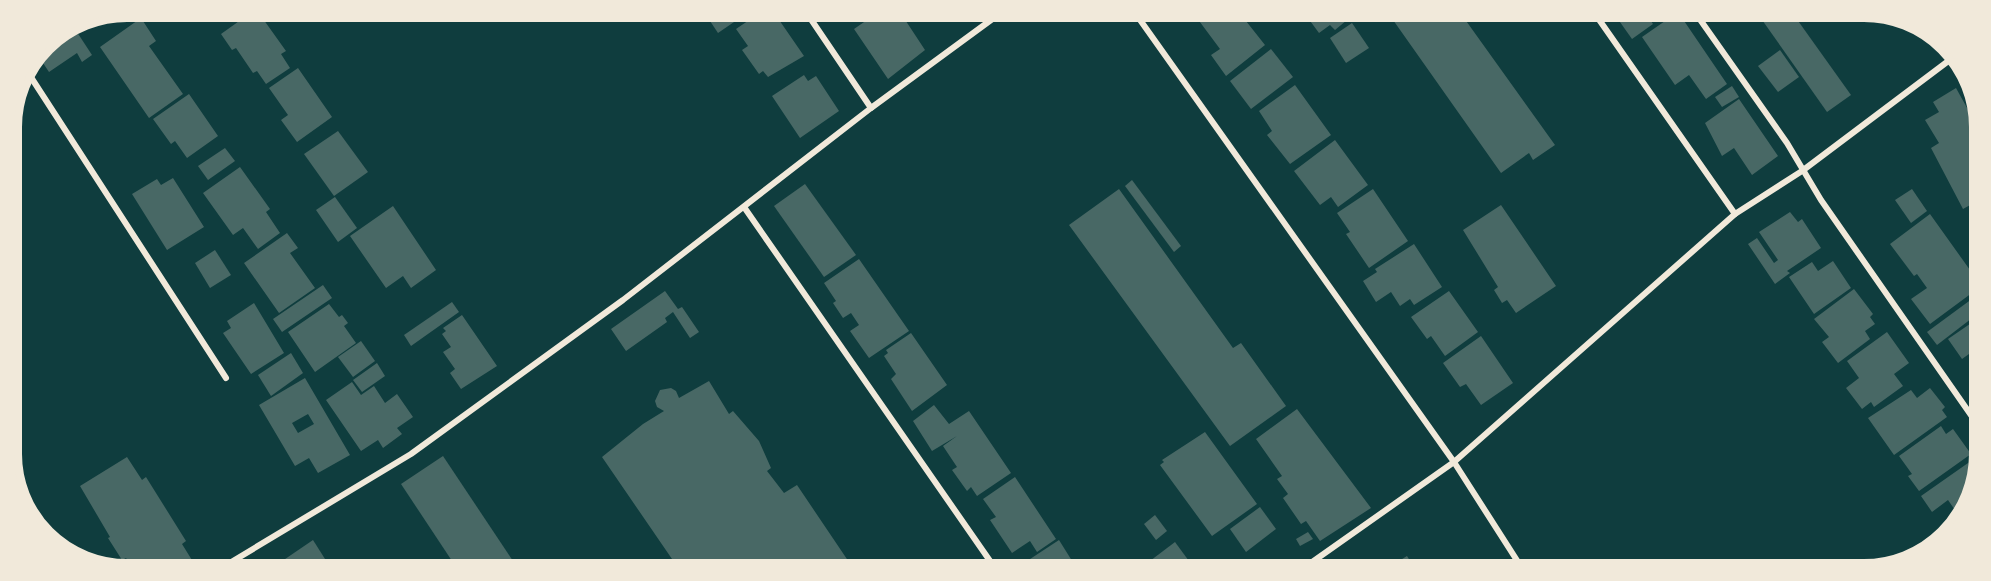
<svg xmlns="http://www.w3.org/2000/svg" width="1991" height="581" viewBox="0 0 1991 581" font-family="'Noto Sans',sans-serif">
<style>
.building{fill:#486865;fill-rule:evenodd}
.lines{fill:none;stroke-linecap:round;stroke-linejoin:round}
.minor{stroke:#f1e9da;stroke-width:6}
.rim{fill:none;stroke:#f1e9da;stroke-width:8}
</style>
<rect width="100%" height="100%" fill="#0f3d3e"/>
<g class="building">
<path d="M256,9l30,42 -5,3 9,14 -24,16 -9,-13 -4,2 -17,-25 -4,2 -11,-16z"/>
<path d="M702,9h51l-35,24z"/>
<path d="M860,9h38l27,41 -37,29 -34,-50 13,-9z"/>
<path d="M1191,10h52l6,8 -3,3 19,24 -39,31 -15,-21 9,-6z"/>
<path d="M1302,10h57l-24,20 -5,-5 -11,8z"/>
<path d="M1386,10l73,1 96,134 -22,15 -4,-7 -28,20z"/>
<path d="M1621,11h23l9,13 -21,15 -17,-24z"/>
<path d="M1768,11h23l60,84 -24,17 -67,-95z"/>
<path d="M1678,12l49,72 -21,15 -17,-24 -14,10 -33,-48z"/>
<path d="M758,14l6,8 11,-8 29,42 -36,21 -5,-6 -4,3 -17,-24 6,-4 -12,-17z"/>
<path d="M141,18l15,23 -7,5 34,48 -34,24 -49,-71z"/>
<path d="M71,23l21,32 -10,7 -5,-9 -28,19 -12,-18 10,-6 -4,-6z"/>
<path d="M1352,23l17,25 -23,15 -16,-25z"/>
<path d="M1271,49l22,28 -42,32 -21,-28z"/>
<path d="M1780,50l19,27 -21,15 -20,-26z"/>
<path d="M298,68l34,49 -35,25 -16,-22 7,-5 -19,-27z"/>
<path d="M804,75l4,6 8,-5 23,35 -39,27 -28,-42z"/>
<path d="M1295,85l36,50 -41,29 -23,-29 5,-4 -13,-20z"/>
<path d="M1732,86l7,11 -17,10 -7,-10z"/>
<path d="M1956,88l25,45v66l-18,10 -32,-61 8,-5 -14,-23 14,-8 -6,-10z"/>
<path d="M189,94l29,42 -31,22 -12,-17 -4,3 -18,-25z"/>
<path d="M1739,99l39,57 -26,19 -18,-27 -12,8 -17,-33z"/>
<path d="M338,131l30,41 -34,24 -30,-42z"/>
<path d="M1335,140l33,45 -30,22 -7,-10 -11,8 -26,-34z"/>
<path d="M225,148l10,13 -27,19 -10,-14z"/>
<path d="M240,167l30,42 -4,3 14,21 -22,16 -15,-21 -10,7 -30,-42z"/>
<path d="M173,178l31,49 -37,23 -35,-56 25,-15 4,6z"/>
<path d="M1132,180l49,66 -7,6 -49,-66z"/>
<path d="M805,184l51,71 -32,22 -50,-71z"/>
<path d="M1119,189l114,159 8,-5 45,63 -56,40 -161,-221z"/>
<path d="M1373,189l35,52 -39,27 -23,-34 4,-2 -13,-19z"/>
<path d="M1912,189l15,22 -16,12 -16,-23z"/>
<path d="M335,197l22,31 -19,14 -22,-32z"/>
<path d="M1501,205l55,81 -40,27 -9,-13 -5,3 -8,-13 4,-3 -35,-57z"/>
<path d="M393,206l43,64 -25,18 -8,-12 -17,12 -36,-52z"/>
<path d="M1790,212l8,10 4,-3 19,29 -34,23 3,2 -15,11 -27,-40 9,-6 17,25 4,-3 -19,-28z"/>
<path d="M1930,214l50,70v3l-50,37 -19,-25 16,-11 -10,-14 -3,2 -24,-32z"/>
<path d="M287,233l11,15 -8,5 25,35 -36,25 -35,-50z"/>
<path d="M1414,244l28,43 -28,18 -4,-6 -10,7 -9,-14 -15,10 -13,-21 14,-9 -2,-3z"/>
<path d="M215,250l16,25 -21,13 -15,-25z"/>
<path d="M859,259l50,72 -40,27 -19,-27 9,-6 -8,-12 -8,5 -10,-15 3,-2 -12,-18z"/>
<path d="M1833,261l18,27 -37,26 -25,-37 23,-15 6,9z"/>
<path d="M323,285l9,13 -50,34 -9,-13z"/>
<path d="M1854,289l19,25 -3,3 5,7 -10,7 5,8 -32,24 -16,-21 7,-5 -15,-18z"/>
<path d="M9,290l13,21 -13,8z"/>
<path d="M665,291l13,18 4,-2 17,25 -9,6 -17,-26 -8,6 2,4 -41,29 -15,-22z"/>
<path d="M1449,291l29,41 -33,24 -14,-20 -4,3 -16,-22z"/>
<path d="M1980,293v19l-43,33 -10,-13z"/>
<path d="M452,302l7,10 -48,34 -7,-11z"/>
<path d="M254,303l30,50 -33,21 -28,-41 8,-5 -4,-7z"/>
<path d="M329,304l10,13 3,-2 6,8 -4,3 12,17 -41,29 -27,-40z"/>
<path d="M462,315l35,51 -36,23 -11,-16 5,-4 -12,-17 8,-5 -9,-13 4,-3 -3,-3z"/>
<path d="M1980,317v42l-5,4 -6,-9 -7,5 -14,-20z"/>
<path d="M1887,332l22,31 -15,11 9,12 -29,21 -3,-5 -9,7 -16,-21 13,-10 -12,-17z"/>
<path d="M911,333l36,52 -35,26 -21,-32 5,-5 -12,-18 4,-3 -2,-3z"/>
<path d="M1481,336l32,47 -32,22 -15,-21 -6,3 -17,-24z"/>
<path d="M361,341l14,20 -22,16 -15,-20z"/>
<path d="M291,353l12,20 -32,23 -13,-21z"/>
<path d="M377,363l8,13 -23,16 -9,-12z"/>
<path d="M1980,371v33l-11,-17 5,-4 -3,-5z"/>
<path d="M305,378l45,77 -32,18 -9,-15 -14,8 -36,-61zM308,414l6,10 -16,9 -6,-10z"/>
<path d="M709,381l20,33 4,-3 26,30 12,27 -4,3 17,22 13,-8 58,86h-180l-3,-12 -70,-102 41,-33 21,-13 -7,-4 -2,-6 5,-11 11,-2 5,3 3,7z"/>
<path d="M352,382l9,13 13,-9 11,17 12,-9 16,23 -16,11 5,6 -19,14 -5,-8 -17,11 -35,-51z"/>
<path d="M1930,388l15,19 -3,3 5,7 -53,38 -26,-37 43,-28 6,8z"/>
<path d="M934,405l15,19 20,-13 42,62 -34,23 -6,-9 -4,4 -15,-21 5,-3 -14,-21 14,-10 -25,15 -19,-30z"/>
<path d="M1297,409l74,99 -51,33 -14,-20 -5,3 -18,-26 5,-4 -11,-15 5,-3 -26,-37z"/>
<path d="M1941,426l5,8 7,-5 18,25 -52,37 -11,-15 4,-2 -13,-18z"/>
<path d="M1205,432l52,72 -45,32 -52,-71 4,-3 -2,-2z"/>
<path d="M443,456l76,114h-61l-57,-86z"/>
<path d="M1978,456l2,29 -21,31 -11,-16 -16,12 -11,-16z"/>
<path d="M127,457l15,23 4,-3 40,64 -4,3 13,21 -7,5h-35l-3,-6 -9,6h-8l-7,-12 -4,2 -14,-22 2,-1 -30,-51z"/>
<path d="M1015,477l41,62 -19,13 -7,-11 -18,12 -22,-33 6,-3 -13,-18z"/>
<path d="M1260,507l16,22 -30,23 -16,-23z"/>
<path d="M1155,515l12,16 -11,9 -12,-16z"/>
<path d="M1308,532l5,7 -13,7 -4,-7z"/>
<path d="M313,540l19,30h-63z"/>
<path d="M1059,540l20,32 -64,-3z"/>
<path d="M1175,542l22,30h-51l-4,-5z"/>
<path d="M1407,556l10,16h-36z"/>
</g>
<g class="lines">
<g class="minor">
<path d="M804,9l67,99"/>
<path d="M1133,10l321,452 71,111"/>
<path d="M1593,11l142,203"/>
<path d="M1694,11l93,132 34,57 159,228"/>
<path d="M25,68l201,310"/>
<path d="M744,207l253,364"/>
<path d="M218,570l193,-116 212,-154 248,-192 135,-99"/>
<path d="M1298,572l156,-110 281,-248 67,-43 145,-109"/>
</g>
</g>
<path d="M0 0H1991V581H0ZM127 18H1864A109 109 0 0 1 1973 127V454A109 109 0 0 1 1864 563H127A109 109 0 0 1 18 454V127A109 109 0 0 1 127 18Z" fill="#f1e9da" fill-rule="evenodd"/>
<path class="rim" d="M127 18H1864A109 109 0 0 1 1973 127V454A109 109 0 0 1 1864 563H127A109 109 0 0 1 18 454V127A109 109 0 0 1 127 18Z"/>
</svg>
